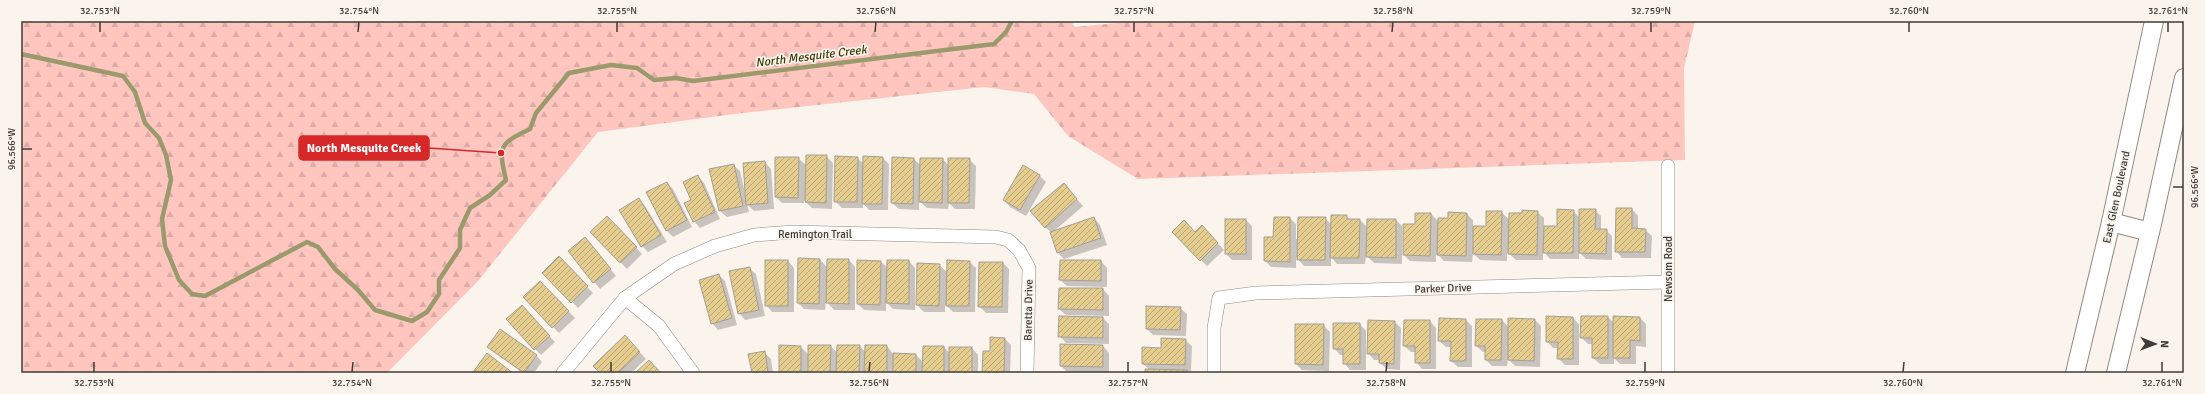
<svg xmlns="http://www.w3.org/2000/svg" width="2205" height="394" viewBox="0 0 2205 394" font-family="Signika,sans-serif">
<style>
.forest{fill:url(#forest-firs)}
.shadow{fill:#0003}
.lines{fill:none;stroke-linecap:round;stroke-linejoin:round}
.stream{stroke:#9a9a6d;stroke-width:4.5}
.building{fill:url(#building-hatch);stroke:#a3a098}
.street-casing{stroke:#908983;stroke-width:14}
.secondary-casing{stroke:#908983;stroke-width:20}
.street{stroke:#fff;stroke-width:13}
.secondary{stroke:#fff;stroke-width:18}
.ticks{fill:none;stroke:#3f3c39;stroke-width:1.5}
.labels{text-anchor:middle;stroke-width:3.5;stroke-linejoin:round;paint-order:stroke}
.street-label{font-size:11px;fill:#3f3c39;stroke:#fbf4ed}
.water-label{font-size:12px;font-style:italic;fill:#393805;stroke:#fbf4ed}
.leader{fill:none;stroke:#d62828;stroke-width:1.5}
.callout-dot{fill:#d62828;stroke:#fbf4ed;stroke-width:1.5}
.callout{fill:#d62828;stroke:#d62828;stroke-width:1.5}
.callout-label{font-size:12px;text-anchor:middle;font-weight:bold;fill:#fff}
.neatline{fill:none;stroke:#3f3c39;stroke-width:1.5}
.ticks-label{font-size:10px;text-anchor:middle;fill:#3f3c39}
</style>
<defs>
<pattern id="forest-firs" width="22" height="20" patternUnits="userSpaceOnUse"><rect width="22" height="20" fill="#ffc6c0"/><path d="M5 1l3.5 6h-7zM16 11l3.5 6h-7z" fill="#dcaba6"/></pattern>
<pattern id="building-hatch" width="6" height="6" patternUnits="userSpaceOnUse"><rect width="6" height="6" fill="#e5cc8f"/><path d="M-1 1l2-2M0 6l6-6M5 7l2-2" fill="none" stroke="#bba776"/></pattern>
</defs>
<rect width="100%" height="100%" fill="#fbf4ed"/>
<path class="forest" d="M21,21h1050l4,6 62,-6h558l-11,47 1,92 -547,19 -70,-43 -34,-42 -50,-7 -250,27 -136,18 -120,149 -91,92h-366z"/>
<g class="shadow">
<path d="M826,156l7,7 -1,46 -20,-1 -8,-8v3h-22l-6,-6 22,-39 9,8z"/>
<path d="M857,158l7,6 19,-6 6,6 -1,46h-19l-6,-7v5h-21l-7,-7z"/>
<path d="M914,159l7,7 22,-7 6,7 20,-7 7,7 -1,43h-20l-6,-6 -1,6 -21,-1 -8,-7v9l-20,-1 -7,-6z"/>
<path d="M765,162l6,7 3,40 -20,2 -7,-7 2,8 -22,5 -7,-6 -9,-41 22,-5 7,6 6,26z"/>
<path d="M1023,167l17,9 6,6 -20,34 -16,-9 -6,-7z"/>
<path d="M698,176l6,7 16,36 -20,9 -6,-7z"/>
<path d="M667,183l6,6 19,38 -19,10 -7,-7z"/>
<path d="M1070,191l13,15 -30,26 41,-14 6,7 7,20 -43,14 -6,-6 -7,-21 -6,-5z"/>
<path d="M639,200l6,6 22,36 -19,10 -6,-6z"/>
<path d="M1632,209l6,7v14h7l7,6 -1,22h-29l-6,-7z"/>
<path d="M1595,210l6,6v14h5l6,6v24l-26,-1 -7,-7v7h-29l-7,-8v9h-27l-9,-8v9l-27,-1 -7,-7 -1,9 -28,-1 -8,-8v9l-26,-1 -6,-6v-30h12l15,-11 8,8 28,-8 6,6v7h14l14,-15 9,8v-7l27,-1 7,6v9h14l15,-16 7,7z"/>
<path d="M1346,216l4,4h10l8,8 28,-8 6,6v38l-28,-1 -8,-8 -1,9h-28l-6,-7v9h-27l-8,-9v11l-25,-1 -6,-6 9,-23 16,-20 6,6v15h2l27,-21 7,7z"/>
<path d="M607,217l35,37 -15,15 -36,-37z"/>
<path d="M1246,220l6,6v34h-20l-6,-6z"/>
<path d="M1202,227l22,23 -17,16 -34,-34 22,1z"/>
<path d="M585,238l31,38 -16,13 -31,-38z"/>
<path d="M559,258l34,35 -15,15 -34,-35z"/>
<path d="M820,260l8,8v-8h21l6,7v43h-21l-8,-9 -1,9 -21,-1 -6,-6z"/>
<path d="M788,261l6,7v44h-22l-6,-7z"/>
<path d="M858,261l23,1 7,6 21,-7 6,7v42l-22,-1 -7,-7v9l-22,-1 -6,-6z"/>
<path d="M1101,261l6,7v19l-40,-1 -7,-6z"/>
<path d="M970,262l6,6 -1,44h-22l-8,-8v8h-21l-7,-7 1,-41 21,1 9,8z"/>
<path d="M1003,263l6,6 -1,44h-22l-7,-7z"/>
<path d="M749,268l7,6 9,42 -20,4 -6,-7z"/>
<path d="M719,275l6,6 12,44 -19,5 -6,-7z"/>
<path d="M546,288l29,30 -16,15 -6,-6z"/>
<path d="M1103,289l6,7v20l-43,-1 -7,-6z"/>
<path d="M1180,308l7,6 -1,22 -33,-1 -6,-6z"/>
<path d="M528,313l27,29 -14,13 -6,-6z"/>
<path d="M1608,317l6,6 26,-5 6,6v23l-10,-1v18h-16l-6,-6v6h-14l-7,-6v-14h-5l-7,-7z"/>
<path d="M1103,318l6,6v20l-43,-1 -6,-7z"/>
<path d="M1547,318h26l6,6v41h-14l-7,-7v-10h-5l-6,-7z"/>
<path d="M1466,320l6,6v41h-14l-7,-6v-14h-5l-7,-6z"/>
<path d="M1502,320l7,8 26,-8 6,6 -1,41 -25,-1 -7,-7 -1,7h-15l-6,-6v-8h-3l-7,-6z"/>
<path d="M1430,321l6,7v41h-14l-6,-7v-10h-5l-7,-6z"/>
<path d="M1395,322l6,6 -1,42 -13,-1 -7,-6v-3h-6l-6,-7z"/>
<path d="M1360,324l6,7v39h-16l-6,-7v-8h-4l-6,-7z"/>
<path d="M1323,325l7,7 -1,39 -27,-1 -6,-6z"/>
<path d="M625,337l21,22 -15,14h-30z"/>
<path d="M1005,339l6,6 -1,28h-27l8,-21z"/>
<path d="M1185,340l7,6 -1,25h-5l2,2h-42l4,-3 -7,-6 19,-15z"/>
<path d="M830,346l8,7 21,-7 7,6v-6h21l6,8 23,1 7,7 21,-15 6,7v-6h22l6,7v18h-198l21,-26 8,8z"/>
<path d="M1103,346l6,7v20l-42,-1 -6,-6z"/>
<path d="M488,347l48,8 6,7 -8,11h-11z"/>
<path d="M764,352l7,7 2,14h-20z"/>
</g>
<g class="lines">
<path class="stream" d="M21,54l102,22 12,16 10,31 14,15 7,17 5,25 -9,39 3,27 14,34 13,14 13,2 102,-54 11,5 17,22 23,21 17,20 37,11 15,-9 12,-18v-14l21,-32v-18l10,-22 20,-13 16,-15c-8,-34 -7,-36 24,-51l6,-16 33,-40 42,-8 26,3 17,12 22,-2 17,3 301,-37 12,-12 6,-11"/>
</g>
<g class="building">
<path d="M806,155h21l-1,48 -21,-1z"/>
<path d="M835,156l23,1 -1,45h-23z"/>
<path d="M863,156l20,1 -1,47h-20z"/>
<path d="M775,157h24l-1,41 -23,-1z"/>
<path d="M892,157l22,1 -1,46 -22,-1z"/>
<path d="M920,158h23l-1,45 -23,-1z"/>
<path d="M948,158h22l-1,45h-21z"/>
<path d="M765,161l3,42 -22,2 -3,-42z"/>
<path d="M734,164l9,42 -24,5 -10,-42z"/>
<path d="M1023,165l17,10 -20,35 -17,-10z"/>
<path d="M698,175l17,37 -22,10 -9,-19 7,-3 -8,-18z"/>
<path d="M667,182l20,38 -21,11 -20,-39z"/>
<path d="M1064,183l13,16 -32,29 -15,-17z"/>
<path d="M639,198l22,37 -20,12 -22,-37z"/>
<path d="M1616,208h16v20l14,1 -1,23h-30z"/>
<path d="M1557,209l17,1 -1,43h-30l1,-27h13z"/>
<path d="M1579,209h17l-1,20h12l-1,25 -27,-1z"/>
<path d="M1522,210l16,1 -1,44 -29,-1 1,-41h13z"/>
<path d="M1486,211h16l-1,44 -28,-1v-28h13z"/>
<path d="M1448,212l19,1 -1,43 -29,-1 1,-37h10z"/>
<path d="M1415,213h16l-1,43 -27,-1v-31h12z"/>
<path d="M1331,215h16v4h13l-1,39h-29z"/>
<path d="M607,216l30,31 -17,16 -30,-31z"/>
<path d="M1094,217l7,21 -44,15 -7,-21z"/>
<path d="M1274,217h16v45l-26,-1v-24h9z"/>
<path d="M1298,217h28l-1,43h-28z"/>
<rect x="1225" y="219" width="21" height="35"/>
<path d="M1367,219h29v39l-30,-1z"/>
<path d="M1184,220l11,12 7,-7 16,18 -18,18 -28,-29z"/>
<path d="M585,237l26,32 -18,14 -25,-32z"/>
<path d="M559,256l29,30 -17,17 -29,-30z"/>
<path d="M798,258l22,1 -1,45 -22,-1z"/>
<path d="M827,259h22v45l-23,-1z"/>
<rect x="765" y="260" width="23" height="46"/>
<path d="M857,260l24,1 -1,44 -23,-1z"/>
<path d="M887,260h22v44l-23,-1z"/>
<path d="M947,260l23,1 -1,45h-23z"/>
<path d="M1060,260h41v21l-42,-1z"/>
<path d="M979,262h24l-1,45h-24z"/>
<path d="M917,263l23,1 -1,42 -23,-1z"/>
<path d="M750,267l9,43 -21,4 -9,-43z"/>
<path d="M719,274l13,44 -21,6 -12,-44z"/>
<path d="M540,281l29,30 -17,17 -29,-31z"/>
<path d="M1059,288h44v22l-45,-1z"/>
<path d="M522,305l28,31 -16,14 -28,-31z"/>
<path d="M1146,306l35,1 -1,23 -34,-1z"/>
<path d="M1059,316l44,1v21l-45,-1z"/>
<path d="M1546,316l27,1v42h-16l1,-17h-12z"/>
<path d="M1581,316h27v42h-16v-20h-12z"/>
<path d="M1613,316l27,1v24l-10,-1v18h-17z"/>
<path d="M1439,318l27,1v42h-16l1,-20h-13z"/>
<path d="M1508,318l27,1 -1,42 -26,-1z"/>
<path d="M1476,319h26l-1,41h-16v-14h-10z"/>
<path d="M1368,320l27,1 -1,43 -15,-1v-9h-12z"/>
<path d="M1404,320h26v43h-15v-17h-12z"/>
<path d="M1333,323h27v41h-17v-15h-10z"/>
<path d="M1295,324h29l-1,41 -28,-1z"/>
<path d="M500,329l37,26 -13,18 -37,-26z"/>
<path d="M625,335l15,17 -22,21h-18l-7,-7z"/>
<path d="M990,337l15,1 -1,35h-22l1,-22h7z"/>
<path d="M1161,338l25,1 -1,26 -43,-1v-17l19,1z"/>
<path d="M1060,344l43,1v22l-43,-1z"/>
<path d="M779,345l22,1v27h-22z"/>
<path d="M808,345h23l-1,28h-22z"/>
<path d="M837,345h23l-1,28h-23z"/>
<path d="M865,345h22v28h-23z"/>
<path d="M923,346h21v27h-22z"/>
<rect x="949" y="347" width="23" height="26"/>
<path d="M765,351l3,22h-16l-4,-19z"/>
<path d="M487,353l26,20h-39l-1,-1z"/>
<path d="M893,353l23,1v19h-23z"/>
<path d="M649,360l12,13h-26z"/>
<path d="M1145,369l42,1v3h-42z"/>
</g>
<g class="lines">
<g class="street-casing">
<g id="street">
<path d="M625,298l34,28 34,47"/>
<path d="M563,373l62,-75 49,-34 41,-18 39,-11 39,-3 203,5 12,3 11,10 10,18 -2,105"/>
<path d="M1214,373v-45l5,-30 37,-5 411,-11"/>
<path d="M1668,373v-207"/>
</g>
</g>
<g class="secondary-casing">
<g id="secondary">
<path d="M2111,222l39,10"/>
<path d="M2075,373l36,-151 43,-201"/>
<path d="M2116,373l36,-149 32,-146"/>
</g>
</g>
<use href="#street" class="street"/>
<use href="#secondary" class="secondary"/>
</g>
<path class="ticks" d="M100,32v-10M358,32l1,-10M617,32v-10M875,32l1,-10M1134,32v-10M1392,32l1,-10M1651,32v-10M1909,32v-10M2168,32v-10M22,149h10M2173,187h10M94,372v-10M352,372l1,-10M611,372v-10M869,372l1,-10M1128,372v-10M1386,372l1,-10M1645,372v-10M1903,372l1,-10M2162,372v-10"/>
<g class="labels">
<g class="street-label">
<text transform="translate(2116 197) rotate(-78)" y="4">East Glen Boulevard</text>
<text x="815" y="238">Remington Trail</text>
<text transform="translate(1668 269) rotate(-90)" y="4">Newsom Road</text>
<text transform="translate(1443 288) rotate(-2)" y="4">Parker Drive</text>
<text transform="translate(1028 310) rotate(-89)" y="4">Baretta Drive</text>
</g>
<g class="water-label">
<text transform="translate(811 56) rotate(-7)" y="4">North Mesquite Creek</text>
</g>
</g>
<path class="leader" d="M501 153L429 148"/>
<circle class="callout-dot" cx="501" cy="153" r="4"/>
<rect class="callout" x="299" y="136" width="130" height="24" rx="4"/>
<g class="callout-label">
<text x="364" y="152">North Mesquite Creek</text>
</g>
<rect width="2205" height="394" fill="none" stroke="#fbf4ed" stroke-width="44"/>
<g transform="translate(2155 344) rotate(91)" stroke="#fbf4ed" stroke-width="3" paint-order="stroke">
<path d="M0-3L7 15L0 10L-7 15Z" fill="#3f3c39"/>
<text y="-6" font-size="11" font-weight="bold" text-anchor="middle" fill="#3f3c39">N</text>
</g>
<rect x="22" y="22" width="2161" height="350" class="neatline"/>
<g class="ticks-label">
<text x="100" y="14">32.753°N</text>
<text x="359" y="14">32.754°N</text>
<text x="617" y="14">32.755°N</text>
<text x="876" y="14">32.756°N</text>
<text x="1134" y="14">32.757°N</text>
<text x="1393" y="14">32.758°N</text>
<text x="1651" y="14">32.759°N</text>
<text x="1909" y="14">32.760°N</text>
<text x="2168" y="14">32.761°N</text>
<text transform="translate(11 149) rotate(-90)" y="4">96.566°W</text>
<text transform="translate(2194 187) rotate(-90)" y="4">96.566°W</text>
<text x="94" y="386">32.753°N</text>
<text x="352" y="386">32.754°N</text>
<text x="611" y="386">32.755°N</text>
<text x="869" y="386">32.756°N</text>
<text x="1128" y="386">32.757°N</text>
<text x="1386" y="386">32.758°N</text>
<text x="1645" y="386">32.759°N</text>
<text x="1903" y="386">32.760°N</text>
<text x="2162" y="386">32.761°N</text>
</g>
</svg>
